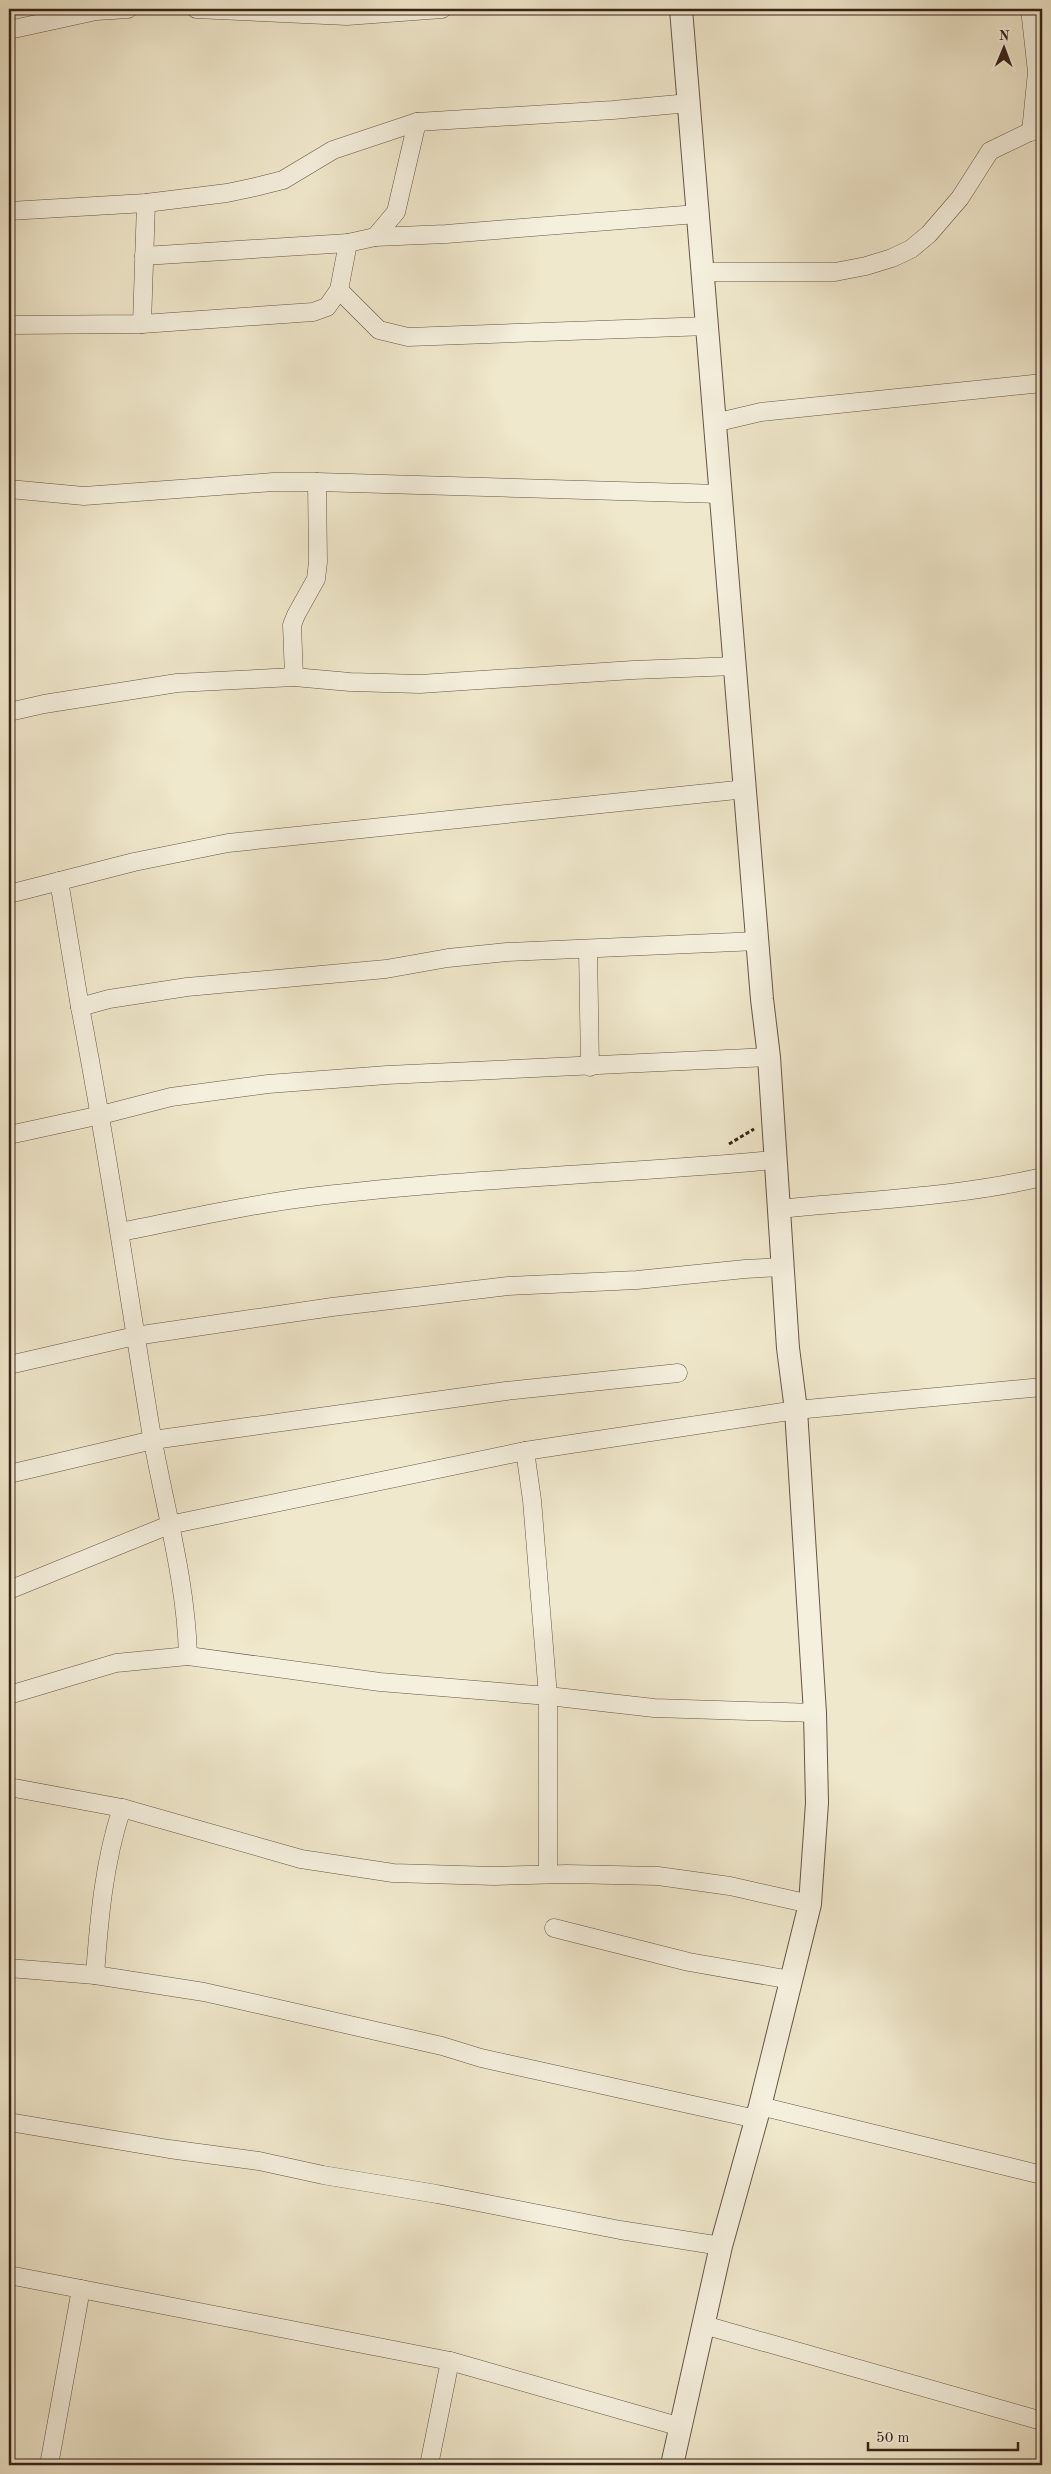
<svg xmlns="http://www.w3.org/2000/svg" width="1051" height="2474" viewBox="0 0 1051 2474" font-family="'Old Standard TT',serif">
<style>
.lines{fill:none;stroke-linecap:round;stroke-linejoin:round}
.minor-casing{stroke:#665446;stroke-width:19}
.tertiary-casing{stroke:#665446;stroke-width:24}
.path{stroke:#382319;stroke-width:3;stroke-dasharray:4 2.5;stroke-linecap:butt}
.minor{stroke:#f5f0de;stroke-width:18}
.tertiary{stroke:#f5f0de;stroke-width:22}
</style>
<rect width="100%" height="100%" fill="#f0e8cc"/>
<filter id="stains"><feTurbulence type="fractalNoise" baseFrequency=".004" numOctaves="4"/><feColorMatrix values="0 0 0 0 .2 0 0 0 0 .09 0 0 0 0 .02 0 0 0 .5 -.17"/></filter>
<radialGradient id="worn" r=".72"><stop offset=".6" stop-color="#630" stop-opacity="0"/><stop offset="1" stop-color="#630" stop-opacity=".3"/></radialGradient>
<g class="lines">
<g class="minor-casing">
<g id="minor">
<path d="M196,9l151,7 95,-7"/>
<path d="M1030,9l7,63 -6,60"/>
<path d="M9,30l87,-19 32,-2"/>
<path d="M417,122l-21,90 -21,25 71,-3 251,-20"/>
<path d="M9,211l137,-8 81,-10 28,-6 28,-7 50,-30 84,-28 196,-12 76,-7"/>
<path d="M144,256l204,-13"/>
<path d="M702,272h133l31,-6 26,-8 19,-9 18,-15 31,-36 30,-47 52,-25"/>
<path d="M339,290l40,40 29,7 300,-11"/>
<path d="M142,324l4,-121"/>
<path d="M9,325l133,-1 171,-12 14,-5 12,-17 9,-47 27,-6"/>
<path d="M714,423l47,-11 281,-29"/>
<path d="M9,489l75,7 189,-14h44l403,12"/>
<path d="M294,677l-2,-52 4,-10 20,-36 2,-17 -1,-80"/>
<path d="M9,712l35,-8 133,-21 117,-6 56,5 70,2 213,-14 102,-4"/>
<path d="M59,881l21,126 29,-8 78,-12 199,-18 62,-11 59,-6 251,-11"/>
<path d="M9,894l125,-32 94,-19 518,-54"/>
<path d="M588,949l2,118"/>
<path d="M80,1007c27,138 47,278 70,418 13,77 36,152 38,231"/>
<path d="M9,1135l92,-20 70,-18 97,-13 119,-9 382,-18"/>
<path d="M778,1209c85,-9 182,-12 264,-32"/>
<path d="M120,1232c66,-13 131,-28 198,-36 151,-18 304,-22 456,-36"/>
<path d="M9,1365l126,-29 197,-29 176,-21 129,-6 108,-11 38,-2"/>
<path d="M525,1451l7,49 16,196v178"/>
<path d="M9,1474l144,-34 353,-49 172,-18"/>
<path d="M9,1590l160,-65 356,-74 271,-41 246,-23"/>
<path d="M9,1695l107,-32 72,-7 192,26 168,14 106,12 161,5"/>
<path d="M9,1787l113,21 179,51 92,14 101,3 73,-2 91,2 72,10 80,18"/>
<path d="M554,1928l135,34 102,18"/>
<path d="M9,1968l86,7 109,17 238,54 39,12 275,61"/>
<path d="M95,1975c4,-55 9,-114 27,-167"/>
<path d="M760,2106l282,69"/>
<path d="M9,2122l160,27 90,12 64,14 114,19 183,36 101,16"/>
<path d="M9,2275l441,86 231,66"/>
<path d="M704,2325l338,96"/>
<path d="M49,2465l32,-176"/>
<path d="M429,2465l21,-104"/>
</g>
</g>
<g class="tertiary-casing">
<path id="tertiary" d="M672,2465l49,-219 39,-140 50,-202 7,-101 -2,-90 -19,-303 -8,-62 -19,-291 -7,-58 -81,-990"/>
</g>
<path class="path" d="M729,1144l25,-15"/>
<use href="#minor" class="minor"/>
<use href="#tertiary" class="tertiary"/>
</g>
<rect width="1051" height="2474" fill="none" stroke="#f0e8cc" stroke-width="30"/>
<rect x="10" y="10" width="1031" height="2454" fill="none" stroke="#382319" stroke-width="2.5"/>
<rect x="15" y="15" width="1021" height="2444" fill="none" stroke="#382319"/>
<g transform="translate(1004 48) rotate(1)" stroke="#f5f0de" stroke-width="4" paint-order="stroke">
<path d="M0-4L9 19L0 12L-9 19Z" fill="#382319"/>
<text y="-8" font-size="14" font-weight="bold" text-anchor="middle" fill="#382319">N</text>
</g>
<path d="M868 2442v8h150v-8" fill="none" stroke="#382319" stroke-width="2.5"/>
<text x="876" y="2442" font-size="15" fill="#382319" stroke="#f5f0de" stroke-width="4" paint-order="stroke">50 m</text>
<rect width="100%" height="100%" filter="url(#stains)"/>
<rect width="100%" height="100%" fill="url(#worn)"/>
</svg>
